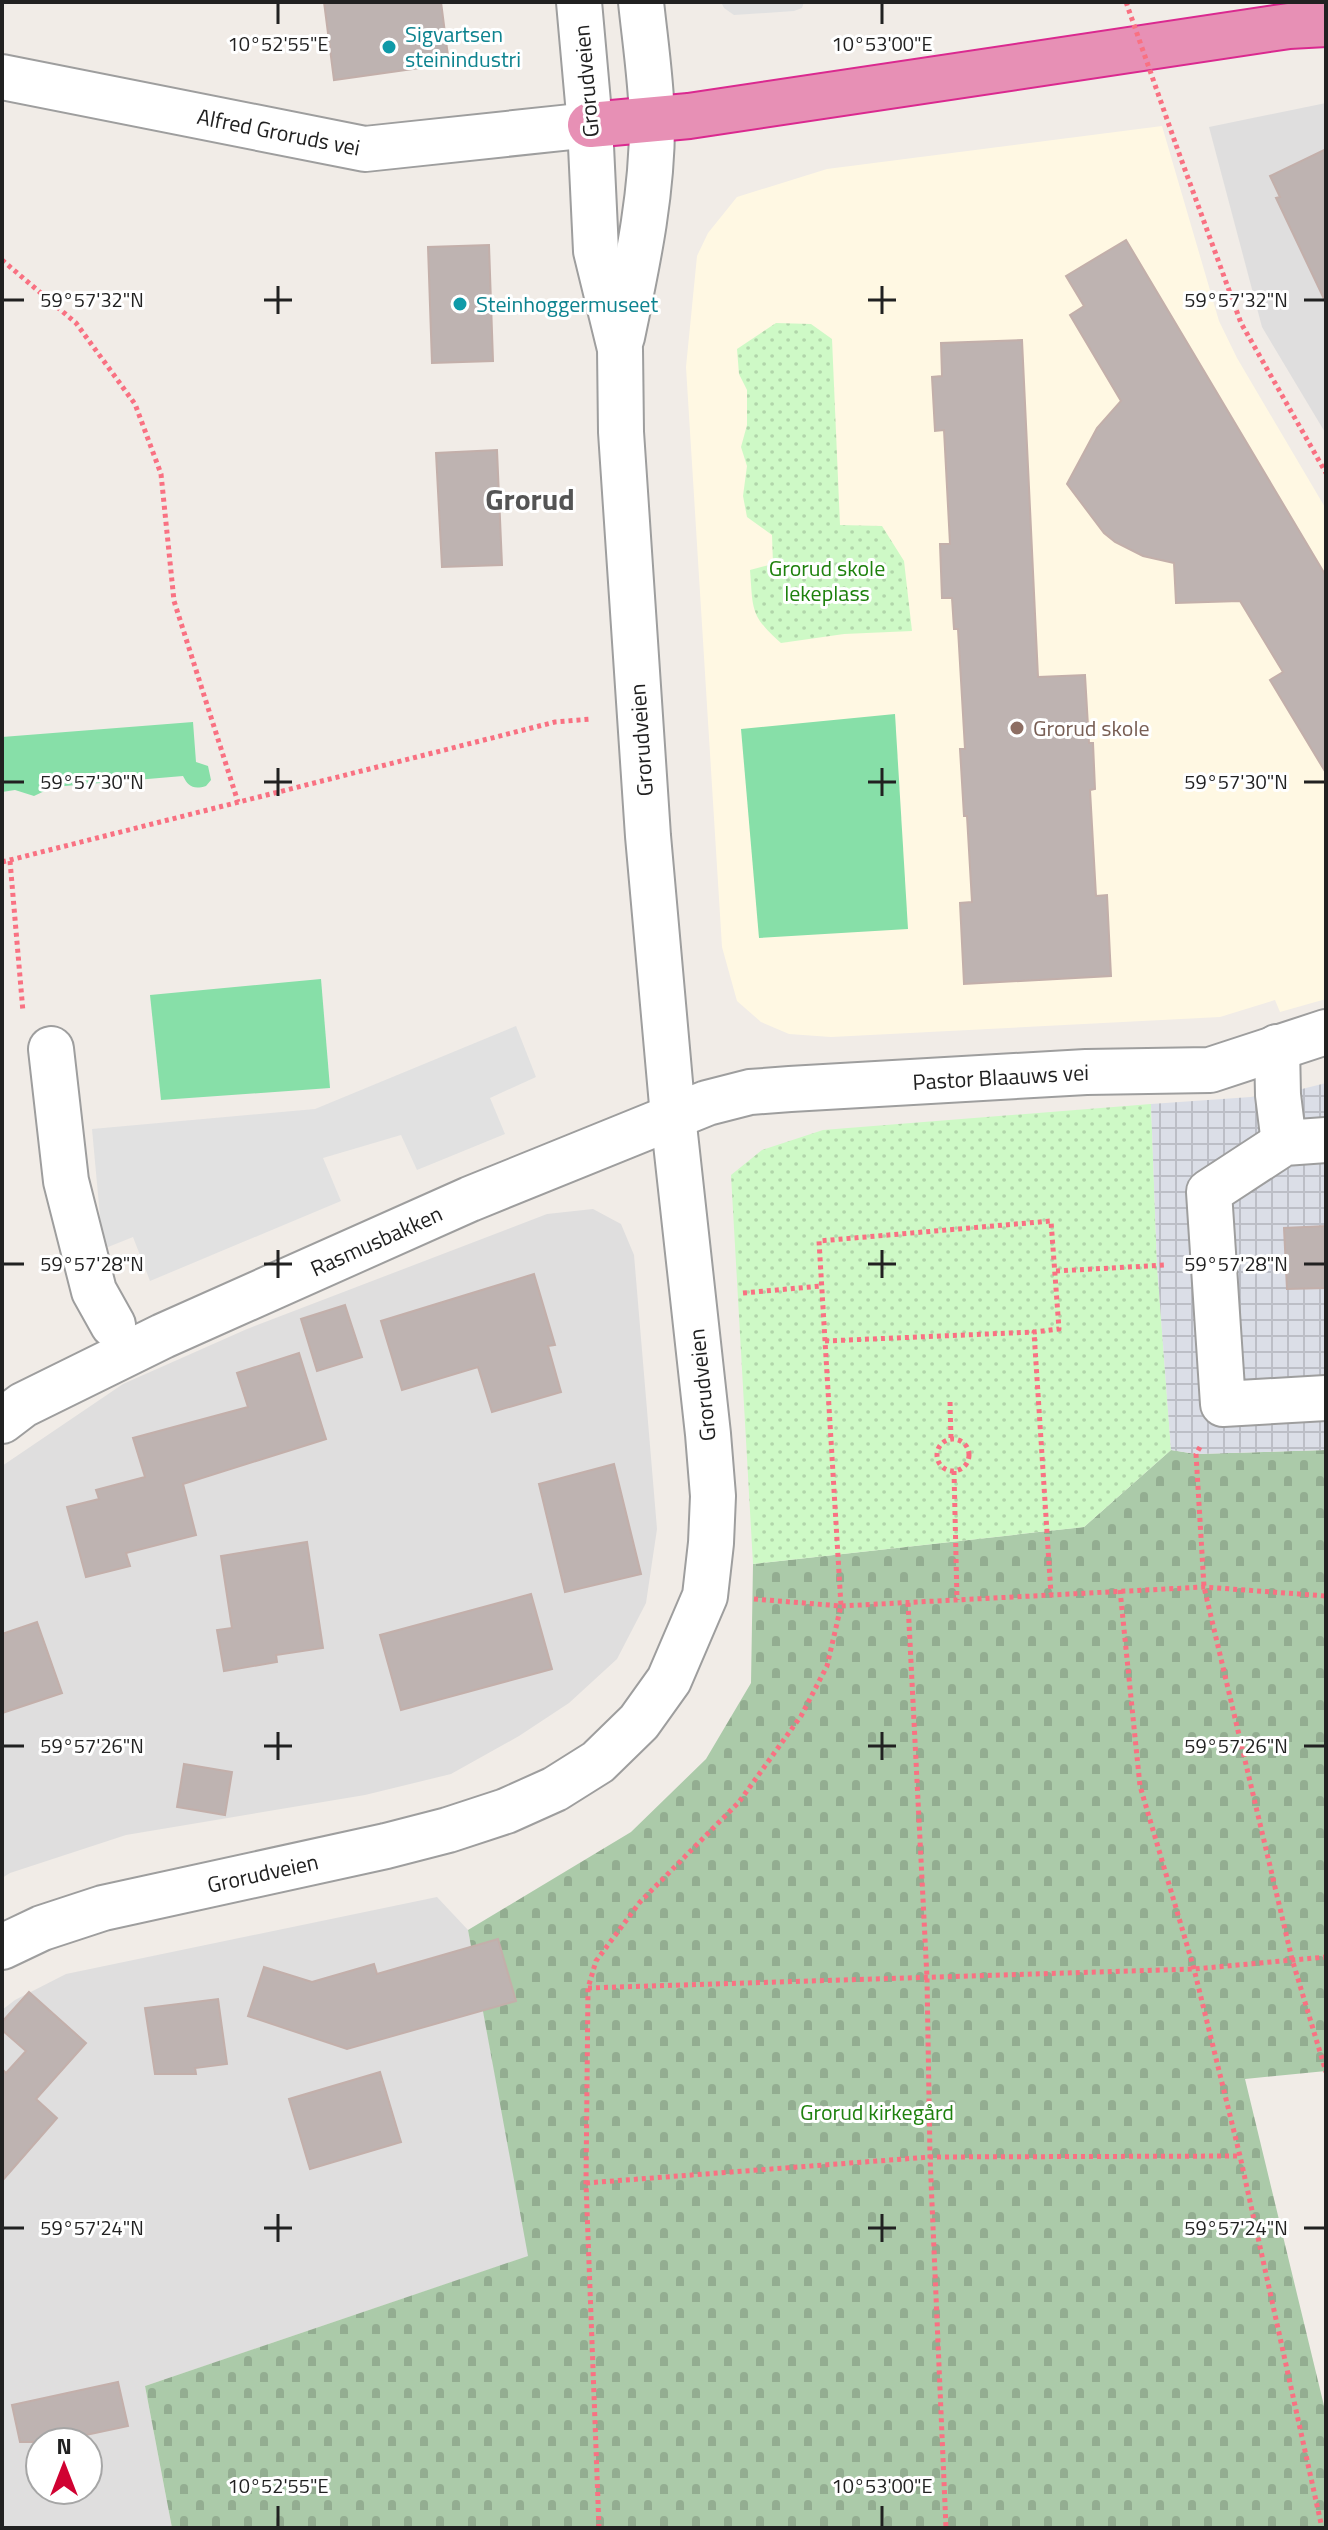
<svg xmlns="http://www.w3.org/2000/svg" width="1328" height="2530" viewBox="0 0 1328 2530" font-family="'Titillium Web',sans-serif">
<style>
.residential{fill:#dfdede;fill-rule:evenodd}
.education{fill:#fff8e3}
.cemetery{fill:url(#cemetery-stones)}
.park{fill:url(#park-dots)}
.pitch{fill:#87dfa8}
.parking{fill:#e1e1e1}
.plaza{fill:url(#plaza-grid)}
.building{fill:#beb3b1;stroke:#c3afaa;stroke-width:2}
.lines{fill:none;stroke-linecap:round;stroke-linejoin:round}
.minor-casing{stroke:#9e9e9e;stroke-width:48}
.highway-casing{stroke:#da298f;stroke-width:48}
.path{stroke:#f97182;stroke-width:5;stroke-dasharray:4 4;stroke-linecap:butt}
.minor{stroke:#fff;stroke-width:44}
.highway{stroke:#e790b5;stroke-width:44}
.path-bridge{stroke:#f97182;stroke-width:5;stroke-dasharray:4 4;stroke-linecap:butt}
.ticks{fill:none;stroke:#212121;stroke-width:3}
.culture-dot{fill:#0f9aa8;stroke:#fff;stroke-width:3}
.education-dot{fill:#8d6e63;stroke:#fff;stroke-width:3}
.labels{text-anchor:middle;stroke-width:6;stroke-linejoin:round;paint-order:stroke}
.culture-label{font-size:22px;fill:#0d838f;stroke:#fff;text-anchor:start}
.street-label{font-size:22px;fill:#212121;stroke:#fff}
.park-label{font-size:22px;fill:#1e810d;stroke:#fff}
.education-label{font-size:22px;fill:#785e54;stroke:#fff;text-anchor:start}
.district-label{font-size:30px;font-weight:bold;fill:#545454;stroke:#fff}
.ticks-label{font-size:20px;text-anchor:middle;fill:#212121;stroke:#fff;stroke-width:6;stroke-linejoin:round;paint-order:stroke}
</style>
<defs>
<pattern id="cemetery-stones" width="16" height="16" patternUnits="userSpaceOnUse" patternTransform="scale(2)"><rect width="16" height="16" fill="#abcaa9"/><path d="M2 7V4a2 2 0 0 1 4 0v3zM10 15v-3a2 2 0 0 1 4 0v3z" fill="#93ad91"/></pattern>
<pattern id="park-dots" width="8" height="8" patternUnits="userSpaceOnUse" patternTransform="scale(2)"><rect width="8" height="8" fill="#cef9c6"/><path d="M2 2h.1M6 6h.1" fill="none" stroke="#b1d5aa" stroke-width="1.8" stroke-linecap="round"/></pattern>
<pattern id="plaza-grid" width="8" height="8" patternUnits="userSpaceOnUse" patternTransform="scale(2)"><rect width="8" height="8" fill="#dbdee7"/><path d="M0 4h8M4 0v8" fill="none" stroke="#bcbec6"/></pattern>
</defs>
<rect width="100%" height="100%" fill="#f1ece7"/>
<g class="residential">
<path d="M1326,103v331l-64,-107 -53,-200z"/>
<path d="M593,1209l28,15 13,31 23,274 -11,74 -29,56 -48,44 -50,33 -68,38 -86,21 -239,40 -116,38 -8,5v-412l121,-82 124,-55 300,-115z"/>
<path d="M437,1897l31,33 61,326 -384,130 27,142h-170v-518l13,-10 51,-26zM40,2442h48v48h-48z"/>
</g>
<path class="education" d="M1162,126l57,195 18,37 89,151v490l-46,13 -5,-12 -55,17 -389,20 -42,-3 -28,-12 -24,-21 -15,-54 -36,-580 11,-111 11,-23 29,-36 90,-28z"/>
<path class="cemetery" d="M1171,1450l25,4 130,-4v621l-81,8 81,335v114h-1154l-27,-142 383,-130 -60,-326 163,-98 75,-73 45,-76 2,-119 331,-37z"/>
<g class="park">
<path d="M776,323l35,1 21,15 8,186 42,1 22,35 8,70 -68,3 -63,9c-31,-27 -28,-34 -31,-73l23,-6 -1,-29 -25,-18 -4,-21 4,-30 -6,-19 6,-22v-35l-8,-16 -2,-25z"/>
<path d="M1151,1104l6,161 14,185 -87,77 -331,37 -22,-389 31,-25 61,-20z"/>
</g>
<g class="pitch">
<path d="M895,714l13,215 -149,9 -18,-209z"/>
<path d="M193,722l3,40 12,4 3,14 -5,6c-13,4 -18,0 -23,-10l-130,11 -19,9 -19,-6 -13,2v-55z"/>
<path d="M321,979l9,109 -169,12 -11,-105z"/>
</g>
<g class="parking">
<path d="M721,2h83l-2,6 -8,3 -60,4 -10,-7z"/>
<path d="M516,1026l20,51 -46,21 15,36 -88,36 -16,-35 -78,23 18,43 -191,80 -17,-44 -30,12 -11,-120 223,-20z"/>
</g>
<path class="plaza" d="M1326,1083v367l-130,4 -25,-4 -14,-185 -6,-161 127,-9z"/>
<g class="building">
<path d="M324,2h117l8,62 -115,16z"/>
<path d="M1326,149v154l-50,-105 4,-1 -10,-21z"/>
<path d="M1126,240l200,336v197l-56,-93 13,-8 -43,-71 -64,2 -2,-40 -31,-7 -28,-14 -11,-9 -37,-49 30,-56 24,-27 -51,-86 14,-9 -18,-30z"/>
<path d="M489,245l4,116 -61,2 -4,-116z"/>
<path d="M1022,340l16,337 47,-2 4,68h4l2,46 -5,1 6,106 11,-1 4,81 -147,8 -4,-81 12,-1 -5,-86h-3l-4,-67h5l-7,-120h-4l-2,-31h-10l-2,-54h10l-6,-114 -9,1 -3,-54 10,-1 -1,-33z"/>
<path d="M497,450l5,115 -60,2 -6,-114z"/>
<path d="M1326,1226v62l-39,1 -3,-61z"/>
<path d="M534,1274l21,71 -7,1 13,46 -69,20 -14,-45 -76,23 -21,-69z"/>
<path d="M345,1305l17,52 -45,14 -16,-52z"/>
<path d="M299,1353l27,86 -143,45 13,51 -70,18 4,13 -44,11 -19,-70 32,-8 -3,-9 49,-13 -12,-39 115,-31 -11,-34z"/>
<path d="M614,1464l27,110 -76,18 -26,-108z"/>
<path d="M307,1542l16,106 -47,7 1,7 -53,9 -7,-41 15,-2 -11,-72z"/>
<path d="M531,1594l21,75 -151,41 -21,-75z"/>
<path d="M37,1622l25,71 -60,20v-79z"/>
<path d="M184,1764l48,8 -7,43 -48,-8z"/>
<path d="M498,1939l18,62 -169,48 -99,-33 16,-49 48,15 62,-18 3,10z"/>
<path d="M29,1992l57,51 -50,56 21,19 -55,63v-112l4,4 20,-22 -24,-21v-8z"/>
<path d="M218,1999l9,65 -32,4 1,6h-41l-10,-66z"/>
<path d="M380,2072l21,70 -91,27 -21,-70z"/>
<path d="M118,2382l10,44 -47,10 2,6h-63l-8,-37z"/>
</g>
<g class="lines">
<g class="minor-casing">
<g id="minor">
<path id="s1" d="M2,77l363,72 225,-24"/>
<path d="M622,337c15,-72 31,-145 30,-219 -1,-38 -7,-78 -11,-116"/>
<path d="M1277,1047l1,48 6,48"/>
<path d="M51,1049l15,132 28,110 19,34"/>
<path d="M1326,1140l-42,3 -75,49 14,212 103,-6"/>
<path id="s2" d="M2,1421l21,-16 140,-69 307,-137 237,-96 43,-11 40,-3 296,-17 124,-2 116,-38"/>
<path id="s3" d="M2,1947l40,-19 61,-20 283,-62 62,-16 58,-19 49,-22 43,-27 41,-40 30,-42 36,-84 6,-53 2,-47 -5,-62 -35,-318 -25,-280 -27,-404 -1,-83 -24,-98 -6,-126 -11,-123"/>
</g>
</g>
<g class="highway-casing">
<path id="highway" d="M590,125l99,-9 600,-90 37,-2"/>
</g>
<g class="path">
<path d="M1176,145l65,178 85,150"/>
<path d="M2,260l74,63 59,81 26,70 13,127 64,201"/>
<path d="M10,861l13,151"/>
<path d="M2,862l553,-140 36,-3"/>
<path d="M1056,1271l110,-6"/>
<path d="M743,1293l78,-7"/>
<path d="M825,1341l209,-9"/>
<path d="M950,1402l1,37"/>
<circle cx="953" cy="1455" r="16"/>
<path d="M1200,1447l-4,7 8,133 88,372 34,113"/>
<path d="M954,1471l3,129"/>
<path d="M1120,1590l20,196 54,183 46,187 82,372"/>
<path d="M754,1599l87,7 363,-19 122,9"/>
<path d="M908,1603l19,375 3,179 16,371"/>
<path d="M588,1988l606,-19 132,-12"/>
<path d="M586,2183l344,-26 310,-1"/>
<path d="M599,2528l-13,-345 2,-195 8,-27 44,-59 99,-100 62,-86 26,-50 14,-60 -22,-365 232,-20 8,108 -25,3 17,262"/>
</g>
<use href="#minor" class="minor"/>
<use href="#highway" class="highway"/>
<path class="path-bridge" d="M1126,2l50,143"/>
</g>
<path class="ticks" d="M278,4v20M882,4v20M278,286v28M882,286v28M4,300h20M264,300h28M868,300h28M1304,300h20M278,768v28M882,768v28M4,782h20M264,782h28M868,782h28M1304,782h20M278,1250v28M882,1250v28M4,1264h20M264,1264h28M868,1264h28M1304,1264h20M278,1732v28M882,1732v28M4,1746h20M264,1746h28M868,1746h28M1304,1746h20M278,2214v28M882,2214v28M4,2228h20M264,2228h28M868,2228h28M1304,2228h20M278,2506v20M882,2506v20"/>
<g class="culture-dot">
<circle cx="389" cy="47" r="8"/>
<circle cx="460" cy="304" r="8"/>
</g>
<circle class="education-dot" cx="1017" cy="728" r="8"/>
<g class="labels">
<g class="culture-label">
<text x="405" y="42">Sigvartsen<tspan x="405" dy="25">steinindustri</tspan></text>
<text x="476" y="312">Steinhoggermuseet</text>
</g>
<g class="street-label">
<text transform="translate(586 81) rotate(-95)" y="8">Grorudveien</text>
<text dy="8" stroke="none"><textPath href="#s1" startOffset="282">Alfred Groruds vei</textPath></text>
<text transform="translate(641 740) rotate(-94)" y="8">Grorudveien</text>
<text dy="8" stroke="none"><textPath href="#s2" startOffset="1070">Pastor Blaauws vei</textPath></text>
<text dy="8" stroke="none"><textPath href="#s2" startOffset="416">Rasmusbakken</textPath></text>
<text transform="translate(702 1385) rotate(-96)" y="8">Grorudveien</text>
<text dy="8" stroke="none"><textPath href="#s3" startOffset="272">Grorudveien</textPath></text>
</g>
<g class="park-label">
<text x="827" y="576">Grorud skole<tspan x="827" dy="25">lekeplass</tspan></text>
<text x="877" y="2120">Grorud kirkegård</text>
</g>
<g class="education-label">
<text x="1033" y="736">Grorud skole</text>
</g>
<g class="district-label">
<text x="530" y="510">Grorud</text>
</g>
</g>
<g class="ticks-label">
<text x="278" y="51">10°52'55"E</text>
<text x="882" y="51">10°53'00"E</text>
<text x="92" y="307">59°57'32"N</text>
<text x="1236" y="307">59°57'32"N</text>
<text x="92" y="789">59°57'30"N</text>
<text x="1236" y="789">59°57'30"N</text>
<text x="92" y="1271">59°57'28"N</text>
<text x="1236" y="1271">59°57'28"N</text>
<text x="92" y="1753">59°57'26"N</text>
<text x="1236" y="1753">59°57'26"N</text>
<text x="92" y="2235">59°57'24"N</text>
<text x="1236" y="2235">59°57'24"N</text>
<text x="278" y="2493">10°52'55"E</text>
<text x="882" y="2493">10°53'00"E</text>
</g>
<rect width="1328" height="2530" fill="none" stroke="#212121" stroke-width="8"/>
<g transform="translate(64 2466)"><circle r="38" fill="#ffffff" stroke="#a6a6a6" stroke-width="2"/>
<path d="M0-6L14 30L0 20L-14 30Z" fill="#d00232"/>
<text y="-12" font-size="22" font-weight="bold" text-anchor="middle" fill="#212121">N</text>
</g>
</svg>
